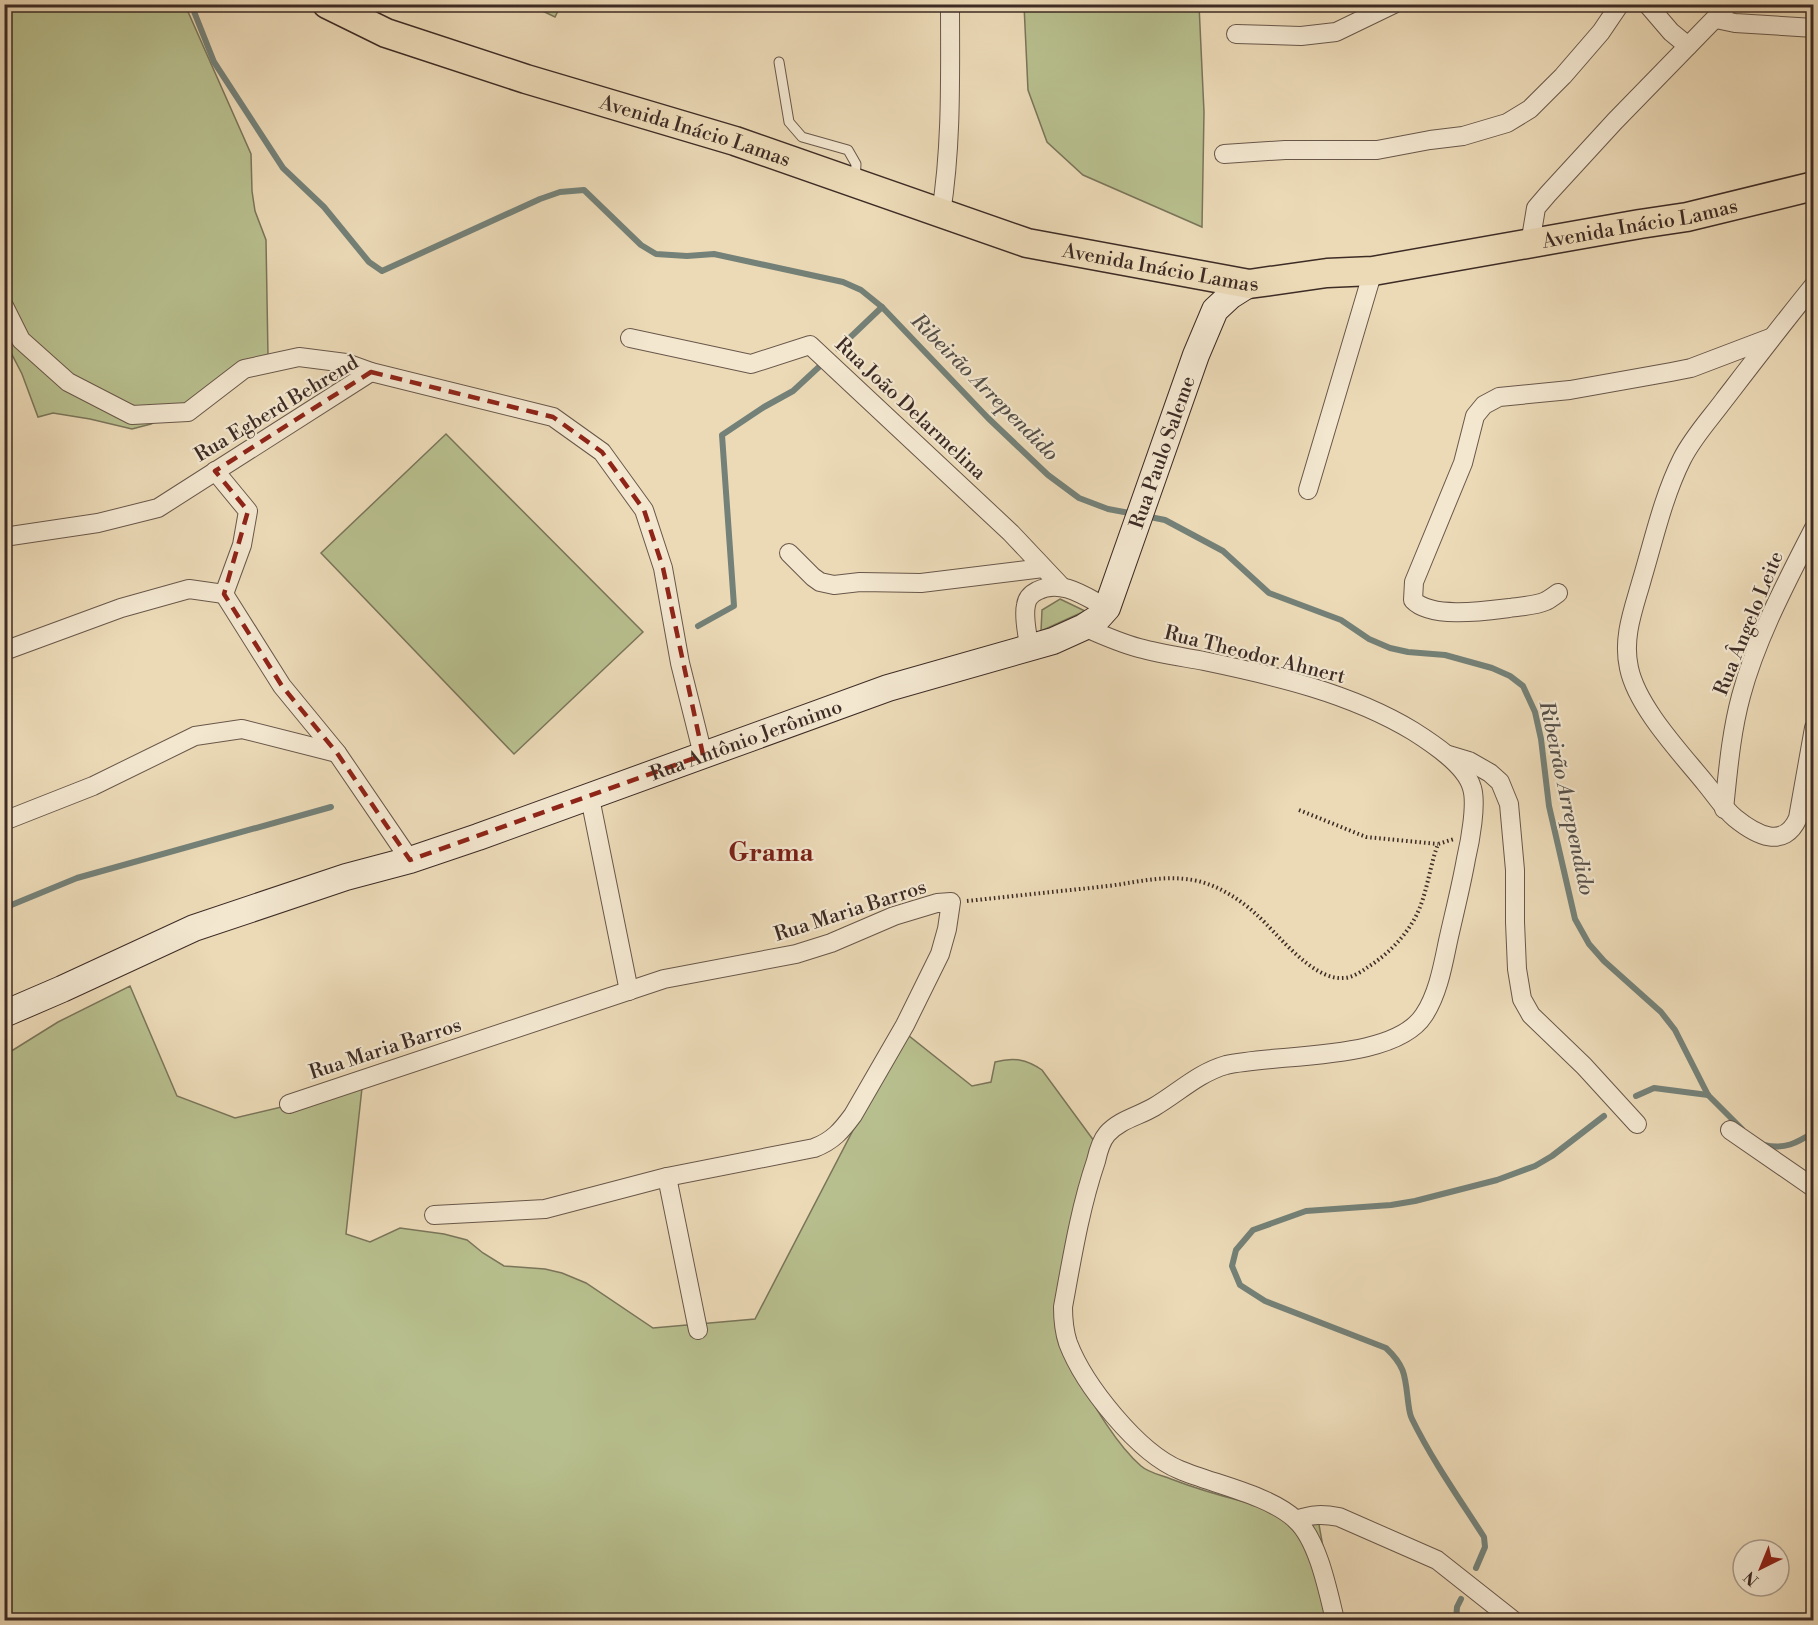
<svg xmlns="http://www.w3.org/2000/svg" width="1818" height="1625" viewBox="0 0 1818 1625" font-family="'Libre Bodoni',serif">
<style>
.green{fill:#b8bf8e;stroke:#7a755a;stroke-width:1.5}
.lines{fill:none;stroke-linecap:round;stroke-linejoin:round}
.stream{stroke:#748178;stroke-width:6}
.service-casing{stroke:#69574a;stroke-width:11}
.minor-casing{stroke:#69574a;stroke-width:20}
.secondary-casing{stroke:#3d2b25;stroke-width:28}
.primary-casing{stroke:#3d2b25;stroke-width:31}
.path{stroke:#3d2b25;stroke-width:4;stroke-dasharray:1.5 3;stroke-linecap:butt}
.service{stroke:#f3e7d0;stroke-width:9}
.minor{stroke:#f3e7d0;stroke-width:18}
.secondary{stroke:#f3e7d0;stroke-width:26}
.primary{stroke:#ecdab7;stroke-width:28}
.marked{fill:none;stroke:#8f2418;stroke-width:4.5;stroke-dasharray:12 8;stroke-linejoin:round}
.labels{text-anchor:middle;stroke-width:4.5;stroke-linejoin:round;paint-order:stroke}
.street-label{font-size:20px;fill:#3d2b25;stroke:#f3e7d0}
.water-label{font-size:21px;font-style:italic;fill:#544f48;stroke:#f3e7d0}
.district-label{font-size:26px;font-weight:bold;fill:#7a1f14;stroke:#f3e7d0}
</style>
<rect width="100%" height="100%" fill="#ecdab7"/>
<filter id="stains"><feTurbulence type="fractalNoise" baseFrequency=".00333" numOctaves="4"/><feColorMatrix values="0 0 0 0 .2 0 0 0 0 .09 0 0 0 0 .02 0 0 0 .5 -.17"/></filter>
<radialGradient id="worn" r=".72"><stop offset=".6" stop-color="#630" stop-opacity="0"/><stop offset="1" stop-color="#630" stop-opacity=".3"/></radialGradient>
<g class="green">
<path d="M4,5h181l66,149 1,37 3,20 11,29 2,116 -83,51 -34,17 -19,5 -42,-10 -37,-6 -15,4 -16,-43 -17,-33z"/>
<path d="M530,5h31l-6,12z"/>
<path d="M1024,5h175l5,107 -2,115 -119,-52 -36,-33 -19,-52z"/>
<path d="M446,434l197,198 -129,122 -193,-201z"/>
<path d="M1060,599l25,12 -44,20 1,-21z"/>
<path d="M130,986l47,110 58,22 127,-30 -16,146 24,8 30,-14 44,6 23,6 16,13 21,13 41,3 17,4 24,10 67,45 102,-9 148,-285 6,2 63,50 19,-4 4,-20c18,-5 31,-3 47,8l55,75 -34,207c21,35 48,88 78,114 8,7 20,9 30,13 47,18 97,29 147,40l18,101h-1331v-565l53,-33z"/>
</g>
<g class="lines">
<g class="stream">
<path d="M191,4l23,58 69,106 41,39 45,55 13,9 158,-72 20,-7 24,-2 57,55 15,9 31,2 27,-2 129,28 18,8 21,17 106,111 60,57 31,23 29,11 27,5"/>
<path d="M838,349l44,-42"/>
<path d="M1145,516l20,4 58,31 46,42 72,27 28,19 21,9 18,4 37,3 47,13 18,8 13,10 12,26 6,27 8,67 26,113 14,25 15,17 57,51 14,18 33,65 34,34"/>
<path d="M698,626l36,-20 -12,-171 42,-28 29,-16 27,-25"/>
<path d="M4,908l73,-30 254,-71"/>
<path d="M1636,1096l18,-8 54,7"/>
<path d="M1764,1145c20,5 33,-2 50,-13"/>
<path d="M1476,1568l9,-21 -1,-10c-25,-39 -52,-77 -72,-118 -3,-6 -3,-12 -4,-18 -3,-26 -3,-35 -22,-53l-121,-47 -25,-16 -8,-19 4,-16 17,-20 53,-19 85,-6 24,-4 82,-21 38,-14 17,-10 52,-40"/>
<path d="M1456,1620l1,-13 4,-8"/>
</g>
<g class="service-casing">
<path id="service" d="M779,62l10,60 13,15 46,13 8,14 -1,17"/>
</g>
<g class="minor-casing">
<g id="minor">
<path d="M1647,4l24,28 17,14"/>
<path d="M1716,19l19,4 79,5"/>
<path d="M1236,34l65,2 35,-4 58,-28"/>
<path d="M1224,154l61,-4h92l53,-10 33,-4 44,-13 23,-14 33,-33 38,-44 19,-28"/>
<path d="M941,213c11,-69 9,-139 9,-209"/>
<path d="M1530,244l6,-36 12,-14 67,-73 114,-117"/>
<path d="M1814,285c-31,38 -60,76 -90,115 -14,19 -31,37 -42,59 -19,38 -28,80 -40,120 -8,29 -20,58 -13,89 8,39 52,85 77,116 10,12 17,24 29,34 21,17 49,32 63,0l16,-90"/>
<path d="M4,306l17,34 47,42 64,33 56,-3 56,-43 55,-12 47,6 25,9 182,45 49,35 42,58 19,58 17,95 23,92"/>
<path d="M630,338l121,26 59,-19 201,188 50,53"/>
<path d="M215,471l33,40 -6,34 -18,49 58,92 55,67 73,107"/>
<path d="M1308,490l65,-219"/>
<path d="M4,537l94,-14 60,-15 213,-136"/>
<path d="M789,553l24,24 7,5 14,3 26,-3 61,1 122,-15"/>
<path d="M1558,593c-4,3 -8,6 -12,8 -11,5 -25,5 -37,7 -24,3 -78,11 -96,-8l1,-18 49,-119 12,-47 9,-11 15,-8 71,-7 101,-18 20,-4 79,-30"/>
<path d="M1084,627c18,8 36,16 55,21 22,6 44,9 65,13 72,15 146,32 209,70 19,12 53,34 59,57 5,16 -2,54 -6,71 -5,28 -12,55 -18,82 -5,24 -10,53 -24,74 -30,47 -148,38 -198,50 -28,8 -48,28 -72,42 -15,9 -35,13 -47,27 -6,7 -9,18 -11,27 -16,47 -24,97 -33,146 0,12 1,24 5,36 16,42 70,110 112,127 33,14 90,25 116,50 22,20 32,71 39,100"/>
<path d="M1029,648c-1,-14 -6,-30 -3,-43 1,-7 5,-11 11,-14 24,-13 49,6 70,17"/>
<path d="M4,651l117,-43 68,-19 35,5"/>
<path d="M1449,755l20,6 21,12 10,9 9,22 6,66v52l2,47 5,30 9,16 53,51 53,58"/>
<path d="M590,798l39,193"/>
<path d="M1724,809c4,-38 7,-76 17,-113 15,-57 46,-115 73,-168"/>
<path d="M4,821l89,-35 102,-50 47,-7 95,24"/>
<path d="M289,1104l375,-125 132,-25 35,-11 63,-27 43,-13 14,-1 -4,27 -7,25 -35,71 -52,90c-11,15 -20,26 -39,33l-147,29 -122,32 -111,6"/>
<path d="M1730,1130l84,58"/>
<path d="M667,1177l31,153"/>
<path d="M1296,1520c16,-6 27,-6 43,-3l98,43 76,60"/>
</g>
</g>
<g class="secondary-casing">
<g id="secondary">
<path id="s1" d="M4,1014l58,-25 132,-61 152,-51 64,-17 68,-23 410,-149 165,-47 31,-14 14,-9 9,-10 89,-253 19,-45 15,-14 19,-12"/>
</g>
</g>
<g class="primary-casing">
<g id="primary">
<path id="s2" d="M327,4l59,29 140,46 209,62 292,102 222,41 78,-11 46,-2 267,-47 47,-7 127,-31"/>
</g>
</g>
<g class="path">
<path d="M1299,810l67,27 72,7"/>
<path d="M967,901c47,-5 94,-10 141,-15 32,-4 57,-12 90,-5 21,5 43,19 59,34 21,19 55,65 86,63 9,0 18,-6 25,-11 19,-12 36,-29 47,-49 12,-22 14,-50 23,-74l16,-5"/>
</g>
<use href="#service" class="service"/>
<use href="#minor" class="minor"/>
<use href="#secondary" class="secondary"/>
<use href="#primary" class="primary"/>
</g>
<path class="marked" d="M371,372l182,45 49,35 42,58 19,58 40,187 -293,105 -73,-107 -55,-67 -58,-92 24,-83 -33,-40z"/>
<g class="labels">
<g class="street-label">
<text dy="7" stroke="none"><textPath href="#s2" startOffset="390">Avenida Inácio Lamas</textPath></text>
<text dy="7" stroke="none"><textPath href="#s2" startOffset="1362">Avenida Inácio Lamas</textPath></text>
<text dy="7" stroke="none"><textPath href="#s2" startOffset="876">Avenida Inácio Lamas</textPath></text>
<text transform="translate(276 408) rotate(-31)" y="7">Rua Egberd Behrend</text>
<text transform="translate(911 408) rotate(43)" y="7">Rua João Delarmelina</text>
<text dy="7" stroke="none"><textPath href="#s1" startOffset="1344">Rua Paulo Saleme</textPath></text>
<text transform="translate(1748 623) rotate(-68)" y="7">Rua Ângelo Leite</text>
<text transform="translate(1255 654) rotate(14)" y="7">Rua Theodor Ahnert</text>
<text dy="7" stroke="none"><textPath href="#s1" startOffset="792">Rua Antônio Jerônimo</textPath></text>
<text transform="translate(850 910) rotate(-18)" y="7">Rua Maria Barros</text>
<text transform="translate(385 1048) rotate(-18)" y="7">Rua Maria Barros</text>
</g>
<g class="water-label">
<text transform="translate(985 387) rotate(45)" y="7">Ribeirão Arrependido</text>
<text transform="translate(1567 798) rotate(78)" y="7">Ribeirão Arrependido</text>
</g>
<g class="district-label">
<text x="771" y="861">Grama</text>
</g>
</g>
<rect width="1818" height="1625" fill="none" stroke="#ecdab7" stroke-width="24"/>
<rect x="6" y="6" width="1806" height="1613" fill="none" stroke="#3d2b25" stroke-width="3"/>
<rect x="12" y="12" width="1794" height="1601" fill="none" stroke="#3d2b25" stroke-width="1.5"/>
<g transform="translate(1761 1568) rotate(223)"><circle r="28" fill="#f3e7d0" stroke="#aa9c8c" stroke-width="1.5"/>
<path d="M0-4.5L10 22L0 15L-10 22Z" fill="#8f2418"/>
<text y="-9" font-size="16" font-weight="bold" text-anchor="middle" fill="#3d2b25">N</text>
</g>
<rect width="100%" height="100%" filter="url(#stains)"/>
<rect width="100%" height="100%" fill="url(#worn)"/>
</svg>
